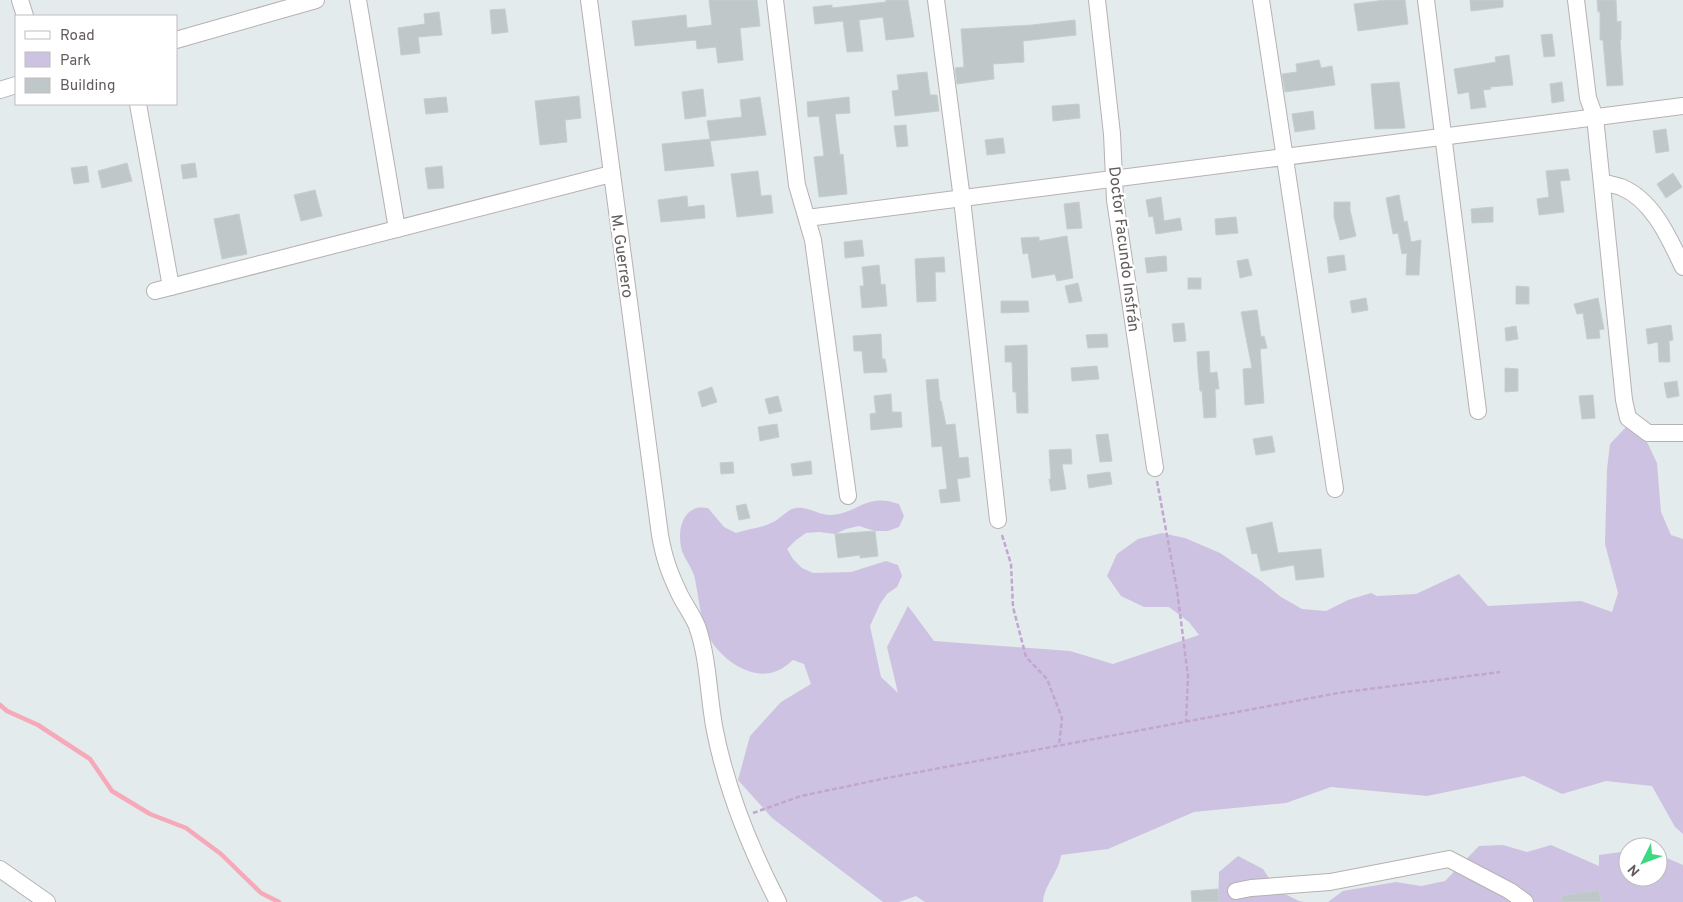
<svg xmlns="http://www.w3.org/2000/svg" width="1683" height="902" viewBox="0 0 1683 902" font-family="Overpass,sans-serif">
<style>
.green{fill:#cec2e2}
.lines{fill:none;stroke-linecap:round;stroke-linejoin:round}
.stream{stroke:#f6a9b8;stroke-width:4.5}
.building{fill:#c0c7c8;stroke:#c2d0d0}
.minor-casing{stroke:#b7b1b1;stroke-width:18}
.path{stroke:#c2a6d2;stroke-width:2.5;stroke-dasharray:5 2.5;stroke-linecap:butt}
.minor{stroke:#fff;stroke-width:16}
.labels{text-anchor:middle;stroke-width:4.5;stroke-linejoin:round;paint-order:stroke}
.street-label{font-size:16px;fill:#625b5c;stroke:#fff}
</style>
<rect width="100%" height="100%" fill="#e3ebec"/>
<g class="green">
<path d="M1627,426l20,16 10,21 4,49 10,23 12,4v295l-8,-7 -23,-41 -46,-5 -44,13 -38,-18 -97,20 -96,-9 -45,16 -92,9 -86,37 -47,6c-2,17 -17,30 -18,47h-118l-9,-6 -17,6h-16l-111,-84 -34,-38 12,-44 31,-34 30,-18 -7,-20 -11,-4c-6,5 -12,10 -19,12 -25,8 -56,-15 -66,-37 -9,-19 -9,-40 -14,-60 -3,-8 -9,-16 -12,-24 -4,-14 -3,-38 15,-43 3,-1 8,0 11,0l16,19 12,6c12,-4 26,-5 37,-11 7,-3 12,-10 19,-13 14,-5 25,6 38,6 29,-1 34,-23 69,-11l5,12 -5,11 -11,4h-13l-16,-5 -13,3 -11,5 -16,-2 -13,1 -10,7 -9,9 6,10 9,9 11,5 38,-1 35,-11 12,4 4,11 -5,11 -10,7 -7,10 -10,22 11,51 17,16 -11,-46 21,-41 26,35 136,10 43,13 86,-29 -10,-13 -20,-15h-25l-23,-11 -14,-20 10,-22 21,-15 24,-6 23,5 35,15 41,28 20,16 21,12 24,2 22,-11 23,-7 6,3 39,-2 43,-20 29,32 93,-5 31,11 6,-19 -13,-49 2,-75 3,-25z"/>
<path d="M1503,845l24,7 24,-7 48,21v-11l29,-4v26h30v-23l25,11v37h-355l15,-11 53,-9 25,4 24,-5 34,-35z"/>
<path d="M1238,856l25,13 14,21 22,11 6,1h-87l1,-30z"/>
</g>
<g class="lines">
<path class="stream" d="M0,705l7,6 31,14 52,34 22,32 38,23 36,14 35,26 40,39 18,9"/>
</g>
<g class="building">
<path d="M709,0h48l3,26 -20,2 3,32 -25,3 -2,-16 -19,2 -1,-9 -61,6 -3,-25 54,-6 1,13 25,-3z"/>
<path d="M886,0h22l6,37 -28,3 -3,-23 -24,3 4,31 -16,1 -4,-31 -28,3 -2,-17 19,-2v3l54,-6z"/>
<path d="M1385,0h20l3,24 -50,7 -4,-27z"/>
<path d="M1470,0h33v7l-32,4z"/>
<path d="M1597,0h19l1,22 4,-1v19h-1l3,45 -16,1 -4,-46h-3v-28h-2z"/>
<path d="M505,9l3,23 -16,2 -2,-24z"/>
<path d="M439,12l3,23 -24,2 2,16 -19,2 -3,-27 27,-4 -1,-10z"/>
<path d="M1075,20l1,15 -53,6 1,21 -31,2 1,15 -37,5 -2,-16 9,-1 -3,-38 71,-4z"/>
<path d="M1552,34l3,22 -11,1 -3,-22z"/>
<path d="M1509,55l4,30 -23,2 1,2 -8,1 3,17 -15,2 -2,-17 -11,2 -4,-25 42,-7 -1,-5z"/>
<path d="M1319,60l2,8 11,-2 3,19 -50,7 -3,-18 15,-2 -1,-8z"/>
<path d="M927,72l3,23h7l2,16 -44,5 -3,-25 7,-1 -2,-15z"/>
<path d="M1399,82l6,46 -30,1 -4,-45z"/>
<path d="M1562,82l2,19 -12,2 -2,-19z"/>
<path d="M703,89l3,27 -21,3 -3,-27z"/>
<path d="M579,96l2,22 -16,2 2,22 -27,3 -5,-44z"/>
<path d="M446,97l2,15 -22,2 -2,-15z"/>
<path d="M760,97l6,38 -56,6 4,25 -49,5 -3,-27 48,-5 -3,-18 35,-4 -2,-17z"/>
<path d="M849,97l1,16 -15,1 5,41 3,-1 4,40 -28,3 -5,-40 10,-1 -5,-40 -11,1 -1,-15z"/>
<path d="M1079,104l1,14 -27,3 -1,-15z"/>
<path d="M1313,111l2,18 -20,3 -3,-18z"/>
<path d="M906,125l2,21 -11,1 -3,-21z"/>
<path d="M1666,129l3,22 -13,2 -3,-22z"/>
<path d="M1003,138l2,15 -18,2 -2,-15z"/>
<path d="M127,163l5,18 -30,7 -4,-17z"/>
<path d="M195,163l2,14 -14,2 -2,-14z"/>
<path d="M87,166l2,16 -15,2 -3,-16z"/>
<path d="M442,166l2,22 -16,1 -3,-21z"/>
<path d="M1568,169l2,11 -10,1 4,31 -25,3 -2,-16 12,-2 -3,-26z"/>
<path d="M758,171l3,25 10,-1 2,18 -36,4 -6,-43z"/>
<path d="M1673,173l9,14 -16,11 -9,-14z"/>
<path d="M315,190l7,26 -21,5 -7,-26z"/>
<path d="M1399,195l5,27 3,-1 4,21 10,-2 -2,35h-13l1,-22 -5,1 -4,-21 -5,1 -7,-36z"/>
<path d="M687,196l1,11 16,-2 1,13 -44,4 -3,-22z"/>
<path d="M1161,197l3,24 16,-3 2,12 -26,4 -3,-18 -4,1 -3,-17z"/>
<path d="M1079,202l3,26 -15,1 -3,-25z"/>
<path d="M1334,202h16v8l6,26 -16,4 -6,-23z"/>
<path d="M1493,207v15l-21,1 -1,-14z"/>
<path d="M239,214l8,40 -25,5 -8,-40z"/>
<path d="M1236,217l2,16 -22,2 -1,-16z"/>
<path d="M1067,236l6,42 -16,3 -2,-7 -23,4 -4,-25 -5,1 -2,-16 18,-1v4z"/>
<path d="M862,240l2,16 -19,2 -1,-16z"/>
<path d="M1344,255l2,15 -17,3 -2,-16z"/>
<path d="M1166,256l1,15 -20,2 -2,-15z"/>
<path d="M944,257l1,15h-10l1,29 -19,1 -2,-43z"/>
<path d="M1248,259l4,16 -12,3 -3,-17z"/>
<path d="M879,265l2,20 4,-1 2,22 -25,2 -2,-22h4l-2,-19z"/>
<rect x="1188" y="278" width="13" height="11"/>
<path d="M1078,283l4,18 -13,2 -4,-17z"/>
<path d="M1516,286l13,1v17h-13z"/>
<path d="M1366,298l2,12 -16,3 -2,-12z"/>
<path d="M1598,298l6,31 -5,1 1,8 -13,1 -4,-26 -6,1 -3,-10z"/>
<path d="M1001,301h27l1,11 -28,1z"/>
<path d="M1257,310l4,27 3,-1 3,12 -7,1 4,54 -19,2 -2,-36 9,-1 -11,-56z"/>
<path d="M1184,323l2,18 -12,1 -2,-18z"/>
<path d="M1671,325l2,15 -4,1 1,21h-11l-1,-20 -10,2 -2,-15z"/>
<path d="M1516,326l2,13 -12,2 -1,-13z"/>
<path d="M881,334l1,25h3l2,13 -23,1 -2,-22h-8l-1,-15z"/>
<path d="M1107,334l1,13 -20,1 -2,-13z"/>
<path d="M1027,345l1,68h-11l-1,-21h-3l-1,-30h-7v-16z"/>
<path d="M1209,351l1,22 7,-1 2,17h-4l1,28 -12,1 -2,-27h-2l-2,-21 -1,-18z"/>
<path d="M1097,366l2,13 -27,2 -1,-13z"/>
<path d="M1505,368l13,1v22l-13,1z"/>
<path d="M938,379l2,22h1l5,24 9,-1 4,34 9,-1 2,20 -13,2 3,22 -19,2 -2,-13 8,-1 -5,-43 -10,1 -6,-67z"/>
<path d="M1677,381l2,15 -12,2 -3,-15z"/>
<path d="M712,387l5,15 -15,5 -4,-15z"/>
<path d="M891,394l1,18h9l1,15 -31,3 -1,-16 6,-1 -2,-17z"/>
<path d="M1593,395l2,23 -13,1 -3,-23z"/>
<path d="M778,396l4,15 -13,3 -4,-15z"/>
<path d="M777,424l2,13 -19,4 -2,-14z"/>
<path d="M1108,434l4,27 -12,1 -4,-27z"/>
<path d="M1272,436l3,16 -19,3 -3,-16z"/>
<path d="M1071,449l1,15h-10l4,25 -15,2 -2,-12h2l-2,-29z"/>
<path d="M811,461l1,13 -19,2 -2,-12z"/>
<path d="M733,462l1,11 -13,1 -1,-11z"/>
<path d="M1110,472l2,12 -23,4 -2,-13z"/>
<path d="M746,504l4,14 -11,2 -3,-14z"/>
<path d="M1272,522l6,31 43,-4 3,28 -28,3 -2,-15 -33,6 -4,-18 -5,1 -6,-26z"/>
<path d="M875,531l3,25 -18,2v-3l-22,3 -3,-24z"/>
<path d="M1218,889l1,13h-27l-1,-11z"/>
<path d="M1599,890l2,12h-39l-1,-6z"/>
</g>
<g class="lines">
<g class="minor-casing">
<g id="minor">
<path d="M20,0l5,16"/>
<path d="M358,0l39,229"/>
<path d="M589,0l71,535c4,23 9,37 19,58 5,11 13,21 18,33 12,34 11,70 18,105 12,60 35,117 63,171"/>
<path d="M775,0l22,185 16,55 35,256"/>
<path d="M936,0l26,199 36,321"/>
<path d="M1097,0l15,134 3,66 40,268"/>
<path d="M1261,0l74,489"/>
<path d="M1426,0l52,411"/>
<path d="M1576,0l12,98 7,19 29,283 4,18 20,15h35"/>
<path d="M176,40l140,-40"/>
<path d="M0,90l16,-5"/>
<path d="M138,104l33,183"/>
<path d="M1602,182c6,2 13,3 19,5 32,13 48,51 62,80"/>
<path d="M807,218l876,-112"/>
<path d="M155,291l456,-117"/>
<path d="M0,869l47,33"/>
<path d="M1236,891l15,-3 79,-6 119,-23 61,32 15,11"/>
</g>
</g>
<g class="path">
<path d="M1157,481l20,109 11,86 -2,46"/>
<path d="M1002,535l9,29 2,43 13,50 21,22 15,39 -3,28"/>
<path d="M753,813l48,-17 86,-18 451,-85 162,-21"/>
</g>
<use href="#minor" class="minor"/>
</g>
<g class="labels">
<g class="street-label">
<text transform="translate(1125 249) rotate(83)" y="6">Doctor Facundo Insfrán</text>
<text transform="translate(623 256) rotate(82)" y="6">M. Guerrero</text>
</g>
</g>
<rect x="15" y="15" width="162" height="90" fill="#ffffff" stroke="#c0bdbe"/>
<rect x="25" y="31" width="25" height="8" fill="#ffffff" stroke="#c0bdbe"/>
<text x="60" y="40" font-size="15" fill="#625b5c">Road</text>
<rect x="25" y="52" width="25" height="15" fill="#cec2e2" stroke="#c0bdbe"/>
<text x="60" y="65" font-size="15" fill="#625b5c">Park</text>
<rect x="25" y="78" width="25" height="15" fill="#c0c7c8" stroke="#c0bdbe"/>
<text x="60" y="90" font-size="15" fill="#625b5c">Building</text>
<g transform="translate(1643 862) rotate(228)"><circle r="24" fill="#ffffff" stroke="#c0bdbe"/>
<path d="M0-4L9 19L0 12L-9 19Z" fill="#3ed883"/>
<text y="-8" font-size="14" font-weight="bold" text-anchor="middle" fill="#625b5c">N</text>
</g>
</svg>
